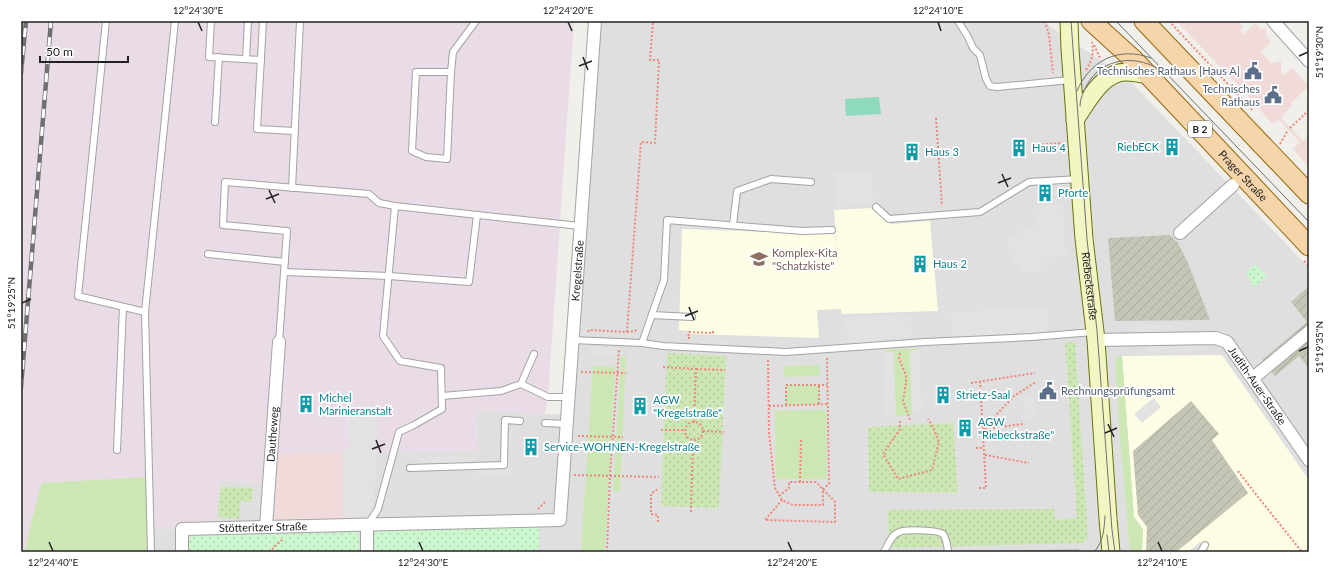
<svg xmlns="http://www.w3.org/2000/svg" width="1330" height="573" viewBox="0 0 1330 573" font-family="Lato,sans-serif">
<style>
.residential{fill:#e0dfdf}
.commercial{fill:#f0dbda}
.industrial{fill:#eadce7}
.education{fill:#fdfde6}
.construction{fill:url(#construction-furrows)}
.grass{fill:#cde7b4}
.park{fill:url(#park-dots)}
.garden{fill:url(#garden-dots)}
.pitch{fill:#8edabc}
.parking{fill:#e2e2e2}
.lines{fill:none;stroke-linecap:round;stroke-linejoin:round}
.lane-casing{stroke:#a3a3a3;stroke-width:8}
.street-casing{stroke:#a3a3a3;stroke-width:14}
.secondary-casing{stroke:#69740d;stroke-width:19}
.primary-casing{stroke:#95670b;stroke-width:21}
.path{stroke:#f1877b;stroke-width:2;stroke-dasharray:2 2;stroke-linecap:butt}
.lane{stroke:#fff;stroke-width:6}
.street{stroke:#fff;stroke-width:12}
.secondary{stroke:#f3f6c3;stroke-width:17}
.primary{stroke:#f6d5aa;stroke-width:19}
.tram{stroke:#707070;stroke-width:1}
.rail-casing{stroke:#707070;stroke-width:4.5}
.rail{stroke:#fff;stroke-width:3;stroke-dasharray:9;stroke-linecap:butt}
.ticks{fill:none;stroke:#222;stroke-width:1.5}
.labels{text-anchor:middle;stroke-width:3.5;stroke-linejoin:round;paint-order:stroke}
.shield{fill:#fff;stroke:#646464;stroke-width:1}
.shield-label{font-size:10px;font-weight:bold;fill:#222}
.service-label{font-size:11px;fill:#4e5e75;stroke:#fff;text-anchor:end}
.culture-label{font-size:11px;fill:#0d838f;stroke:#fff;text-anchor:start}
.street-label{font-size:11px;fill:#222;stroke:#fff}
.education-label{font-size:11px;fill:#785e54;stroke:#fff;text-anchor:start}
.neatline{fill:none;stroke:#222;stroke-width:1.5}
.ticks-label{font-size:10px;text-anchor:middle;fill:#222}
</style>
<defs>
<pattern id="construction-furrows" width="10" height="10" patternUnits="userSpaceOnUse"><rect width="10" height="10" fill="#c5c5b5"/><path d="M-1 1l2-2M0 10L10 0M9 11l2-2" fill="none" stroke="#a9a99b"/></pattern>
<pattern id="park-dots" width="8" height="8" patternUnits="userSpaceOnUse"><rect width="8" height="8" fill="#cbf6ce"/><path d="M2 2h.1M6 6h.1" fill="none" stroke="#aed3b1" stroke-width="1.8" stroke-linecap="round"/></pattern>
<pattern id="garden-dots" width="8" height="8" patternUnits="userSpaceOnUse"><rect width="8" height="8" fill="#cde7b4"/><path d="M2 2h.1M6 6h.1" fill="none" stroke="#b0c69a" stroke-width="1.8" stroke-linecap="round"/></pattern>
</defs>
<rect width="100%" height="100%" fill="#f1efe9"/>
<path class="residential" d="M595,21h447l85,57 182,190v284h-1158v-23l64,-1 4,-48 50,3 103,34 4,-64 101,-2 -1,-41 91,5z"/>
<g class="commercial">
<path d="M1176,21h62l5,6 -3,3 4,4 11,-11 5,6h6v7l5,6 -10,10 10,11 10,-2v12l2,2 9,-7 17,18 -18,17 1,2 -11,13 22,23 6,-6v34l-2,-2 1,-1 -15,-17 7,-7 -21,-22 -7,4 -28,-33 3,-3 -3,-3 -3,3z"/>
<path d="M349,448l23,69 -5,8 -101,2 5,-72 71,-3z"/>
</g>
<path class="industrial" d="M21,21h553l-26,376 -3,17 -69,-4 1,41 -101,2 3,-46 -31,-1 1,42 -7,4 -71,3 -2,28 -50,-3 -4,48 -64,1 -120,-7 -6,30h-4z"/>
<g class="education">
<path d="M873,208l18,16 39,-3 8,90 -96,3 -1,-5 -24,1 2,28 -130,-4v-3l-10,-1 3,-101 153,5 3,33 -4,-57z"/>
<path d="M1222,355l87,125v72h-102l2,-5 -9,-5 -12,10h-46l1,-23 -9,-12 -12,-161z"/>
</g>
<g class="construction">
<path d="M1170,235l8,8 10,20 22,57 -95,1 -7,-83z"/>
<path d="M1309,286v82l-10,-12 -24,20 -13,-16 45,-38 -16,-20z"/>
<path d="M1191,401l28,33 -7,6 36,53 -72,59h-30l1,-25 -9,-12 -5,-64z"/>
<path d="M1079,549v3h-143z"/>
</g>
<g class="grass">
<path d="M917,348v2l-7,1 2,64 -16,1 -2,-64h-9l1,-2z"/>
<path d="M621,356l5,1 -6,134h-7z"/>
<path d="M1122,356l12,161 9,12 -1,23h-12v-1l-10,-113 -5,-80z"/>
<path d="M819,365l1,11 -36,1v-11z"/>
<path d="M593,366l22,1 -10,184h-24z"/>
<path d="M786,385h33v19l-33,1z"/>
<path d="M826,410l1,69h-51l-1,-68z"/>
<path d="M149,477l2,75h-126l6,-30 11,-39z"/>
</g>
<g class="park">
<path d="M1256,264l11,12 -13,12 -8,-16z"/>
<path d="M539,527v23l-54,2h-112v-18l3,-3z"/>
<path d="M356,532l3,4v16h-170v-13l3,-3z"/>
</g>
<g class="garden">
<path d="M1065,342h10l13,196 -5,5 -194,5 -1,-38 166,-1 1,11 22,-2z"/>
<path d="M667,353l59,3 -7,152 -58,-2z"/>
<path d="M953,423l5,70 -89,-1 -1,-65z"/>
<path d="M220,487l33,1 -1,14 -11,-1 -2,18 -21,-2z"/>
</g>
<path class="pitch" d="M879,97l2,17 -35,2 -1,-17z"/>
<g class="parking">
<path d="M871,170l3,35 -38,2 -2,-35z"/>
<path d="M1062,204l4,52 -17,2 -3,3 1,10 -25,2 -1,-9h-11l-2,-28 11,-1v-5l15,-2 -1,-22z"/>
<path d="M1047,306l1,29 -95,5 -3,-27z"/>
<path d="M910,314l2,28 -64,5 -3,-29z"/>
<path d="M1129,325h45v9l-45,1z"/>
<path d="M706,337l23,1 -1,8 -23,-1z"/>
<path d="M1202,343v8l-55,1v-8z"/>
<path d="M594,347l22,1 -1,9 -21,-2z"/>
<path d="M910,350h9l3,60 -10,1z"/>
<path d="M884,352h9l3,63h-10z"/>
<path d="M1033,394l3,24 -10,1 -3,-24z"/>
<path d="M1154,398l7,9 -19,16 -8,-9z"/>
<path d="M348,406h31l-7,111h-29l-1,-65 7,-4z"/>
<path d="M505,431h7l-3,45 -31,1 -1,-11 27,-1z"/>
<path d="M474,456v7l-53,1v-7z"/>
</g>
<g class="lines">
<g class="lane-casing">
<g id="lane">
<path d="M106,21l-28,275 67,16"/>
<path d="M211,21l-2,36 52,3"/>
<path d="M263,21l-6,108 38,2"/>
<path d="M958,21l10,16 5,11 7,7 6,24 4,7 7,1 73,-7"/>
<path d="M246,59l2,-38"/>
<path d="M451,72h-35l-4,79 14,6 21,2 4,-87 2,-20 23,-31"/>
<path d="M215,122l4,-65"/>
<path d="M292,188l8,-167"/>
<path d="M876,207l13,12 91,-7 49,-30 50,-3"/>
<path d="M733,225l4,-34 34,-12 40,3"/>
<path d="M208,254l77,8"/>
<path d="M284,272l105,4 80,6 8,-67"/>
<path d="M652,315l40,2"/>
<path d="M572,340l70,3 21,3 123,6 139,-10 107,-5 61,-5"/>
<path d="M279,342l8,-111 -64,-6 2,-43 144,12 10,9 16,3 185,20"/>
<path d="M642,343l22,-63 3,-60 135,11 30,-1"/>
<path d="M521,384l27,13h20"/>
<path d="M442,396l59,-5 20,-7 13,-30"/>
<path d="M545,423l22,1"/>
<path d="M117,450l6,-143"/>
<path d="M410,468l94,-3 1,-45 15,1"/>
<path d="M368,524l10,-15 21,-77 15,-7 28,-16 -1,-41 -41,-7 -17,-25 12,-130"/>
<path d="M151,552l-6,-240 30,-291"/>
<path d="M884,552c4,-7 7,-17 15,-20 6,-3 39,-2 44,2 4,5 4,12 5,18"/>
<path d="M1201,552l4,-7"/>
</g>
</g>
<g class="street-casing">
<g id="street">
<path d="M1273,21l36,40"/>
<path d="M1180,233l53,-48"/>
<path id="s1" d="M1096,340l120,-2 11,4 82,118"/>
<path d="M1253,378l56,-46"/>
<path d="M367,525v27"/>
<path id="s2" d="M266,527l13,-185"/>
<path id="s3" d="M182,552v-23l378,-9 35,-499"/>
</g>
</g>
<g class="secondary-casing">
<g id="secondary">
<path id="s4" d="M1069,21l1,28 14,190 12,101 12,179 3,33"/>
<path d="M1075,120c12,-17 27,-49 52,-48 7,0 15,2 22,3"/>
</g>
</g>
<g class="primary-casing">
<g id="primary">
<path id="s5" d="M1091,21l43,39 175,186"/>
<path d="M1144,21l165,173"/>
</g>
</g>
<g class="path">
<path d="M1045,21l4,14 4,38"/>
<path d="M1169,21l83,89"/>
<path d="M1094,45l6,13"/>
<path d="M1086,70c6,-9 8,-17 6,-28"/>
<path d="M936,118l6,88"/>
<path d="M1290,128l19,-18"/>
<path d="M1280,144l8,-14"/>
<path d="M1034,145l29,-2"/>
<path d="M1304,261l5,5"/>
<path d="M588,332l1,-2 38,2 14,-190 14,1 4,-83h-9l3,-39"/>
<path d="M627,332l8,-1 2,-2"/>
<path d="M690,338h-2l1,-6 24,1v-2"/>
<path d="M900,353l-1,6 7,16v8l-3,18 7,19"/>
<path d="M768,360l1,73 6,55 7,12 11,5h30v-16l6,-5 -2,-127"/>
<path d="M663,367l33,2 -2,53"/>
<path d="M696,369l29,1"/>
<path d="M581,372l45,1"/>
<path d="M971,383l64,-10"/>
<path d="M819,404v-19"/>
<path d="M786,405v-20h41"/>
<path d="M769,406l58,-2"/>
<path d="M900,421v8l-17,25 15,25 34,-9 7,-28 -6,-15 -5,-8"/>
<circle cx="694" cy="431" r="9"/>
<path d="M983,429l31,-33 22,-14"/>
<path d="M985,429l38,-5"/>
<path d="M661,430h24"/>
<path d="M703,431l21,1"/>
<path d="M578,436l45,1"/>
<path d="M976,448h8"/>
<path d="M985,455l44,8"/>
<path d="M1238,471l20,26 44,55"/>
<path d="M574,475l85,2"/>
<path d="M800,482l1,-43"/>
<path d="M979,488h7l-6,-107"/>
<path d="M779,496l10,-8v-6h27l19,20v20l-70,-2 17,-20"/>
<path d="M538,509l7,-7"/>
<path d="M691,512l2,-72"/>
<path d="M658,522v-7l-7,-1v-20l8,-6"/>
<path d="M269,552l14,-13"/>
<path d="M607,552l3,-77 9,-125"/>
</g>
<use href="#lane" class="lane"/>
<use href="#street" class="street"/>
<use href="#secondary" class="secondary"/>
<use href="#primary" class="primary"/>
<g class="tram">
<path d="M1071,21l16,218 10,92 15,199 3,22"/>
<path d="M1116,21l193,201"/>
<path d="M1077,91c13,-31 42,-45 74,-33"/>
<path d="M1080,106c0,-6 2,-10 4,-15 13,-32 48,-38 75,-22"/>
<path d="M1107,535l2,17"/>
<path d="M1094,552c10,-11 10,-23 11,-36"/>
</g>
<g class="rail-casing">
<g id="rail">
<path d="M21,73l5,-52"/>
<path d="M21,387l30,-366"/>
</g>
</g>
<use href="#rail" class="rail"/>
</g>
<path class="ticks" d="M198,22l4,9M568,22l4,9M938,22l3,9M1299,56l9,-4M583,57l5,13M579,66l13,-5M1002,174l6,13M998,183l13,-5M269,190l6,13M266,199l13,-5M22,303l9,-4M689,307l5,13M685,316l13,-5M1299,351l9,-4M1108,424l6,13M1105,433l12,-5M376,440l5,13M372,449l13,-5M49,542l4,9M419,542l4,9M788,542l4,9M1158,542l4,9"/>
<defs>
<g id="civic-bare" transform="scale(1.38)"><path d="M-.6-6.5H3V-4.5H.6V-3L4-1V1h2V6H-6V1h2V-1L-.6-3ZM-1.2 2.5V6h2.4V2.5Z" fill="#5c6f8a" stroke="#fff" stroke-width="2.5" paint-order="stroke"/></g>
<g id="building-bare" transform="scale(1.38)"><path d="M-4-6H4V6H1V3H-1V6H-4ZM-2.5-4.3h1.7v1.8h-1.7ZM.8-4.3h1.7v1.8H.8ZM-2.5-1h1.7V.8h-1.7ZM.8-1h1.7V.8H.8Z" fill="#0f9aa8" stroke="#fff" stroke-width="2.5" paint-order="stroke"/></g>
<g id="school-bare" transform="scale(1.38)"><path d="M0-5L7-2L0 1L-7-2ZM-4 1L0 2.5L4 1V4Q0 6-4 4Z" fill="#8d6e63" stroke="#fff" stroke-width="2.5" paint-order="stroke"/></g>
</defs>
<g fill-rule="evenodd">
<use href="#civic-bare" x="1253" y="71"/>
<use href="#civic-bare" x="1273" y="95"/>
<use href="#building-bare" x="1172" y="147"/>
<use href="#building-bare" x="1019" y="148"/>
<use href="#building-bare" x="912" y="152"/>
<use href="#building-bare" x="1045" y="193"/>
<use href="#school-bare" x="759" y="259"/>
<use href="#building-bare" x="920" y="264"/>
<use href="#civic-bare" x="1048" y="391"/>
<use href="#building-bare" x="943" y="395"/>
<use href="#building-bare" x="306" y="404"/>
<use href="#building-bare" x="640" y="406"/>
<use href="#building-bare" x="965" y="428"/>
<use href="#building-bare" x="531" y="447"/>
</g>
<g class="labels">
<rect class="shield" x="1188" y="121" width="24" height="16" rx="3"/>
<g class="shield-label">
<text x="1200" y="133">B 2</text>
</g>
<g class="service-label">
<text x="1240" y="75">Technisches Rathaus [Haus A]</text>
<text x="1260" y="93">Technisches<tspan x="1260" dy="13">Rathaus</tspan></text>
<text x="1061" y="395" text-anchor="start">Rechnungsprüfungsamt</text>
</g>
<g class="culture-label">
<text x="1159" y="151" text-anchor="end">RiebECK</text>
<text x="1032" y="152">Haus 4</text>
<text x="925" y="156">Haus 3</text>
<text x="1058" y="197">Pforte</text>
<text x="933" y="268">Haus 2</text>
<text x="956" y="399">Strietz-Saal</text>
<text x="319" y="402">Michel<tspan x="319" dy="13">Marinieranstalt</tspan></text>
<text x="653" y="404">AGW<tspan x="653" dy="13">"Kregelstraße"</tspan></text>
<text x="978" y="426">AGW<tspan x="978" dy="13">"Riebeckstraße"</tspan></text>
<text x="544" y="451">Service-WOHNEN-Kregelstraße</text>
</g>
<g class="street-label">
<text dy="4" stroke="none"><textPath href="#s5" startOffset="217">Prager Straße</textPath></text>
<text dy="4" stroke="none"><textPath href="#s3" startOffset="651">Kregelstraße</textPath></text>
<text dy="4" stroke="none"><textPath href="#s4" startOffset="266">Riebeckstraße</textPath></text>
<text dy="4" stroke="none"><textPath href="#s1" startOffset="185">Judith-Auer-Straße</textPath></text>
<text dy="4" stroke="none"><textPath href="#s2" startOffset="93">Dautheweg</textPath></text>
<text dy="4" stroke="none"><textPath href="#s3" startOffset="104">Stötteritzer Straße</textPath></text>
</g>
<g class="education-label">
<text x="772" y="257">Komplex-Kita<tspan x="772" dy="13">"Schatzkiste"</tspan></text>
</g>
</g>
<rect width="1330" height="573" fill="none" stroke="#ffffff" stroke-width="44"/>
<path d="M40 56v6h88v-6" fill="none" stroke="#222222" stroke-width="2"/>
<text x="46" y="56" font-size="12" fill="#222222" stroke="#ffffff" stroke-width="3" paint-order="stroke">50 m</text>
<rect x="22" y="22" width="1286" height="529" class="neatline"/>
<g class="ticks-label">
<text x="198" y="14">12°24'30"E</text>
<text x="568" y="14">12°24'20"E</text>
<text x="938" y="14">12°24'10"E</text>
<text transform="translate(1319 52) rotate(-90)" y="4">51°19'30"N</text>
<text transform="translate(11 303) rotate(-90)" y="4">51°19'25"N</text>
<text transform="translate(1319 347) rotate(-90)" y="4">51°19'35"N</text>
<text x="53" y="566">12°24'40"E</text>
<text x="423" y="566">12°24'30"E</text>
<text x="792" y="566">12°24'20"E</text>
<text x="1162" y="566">12°24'10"E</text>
</g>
</svg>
